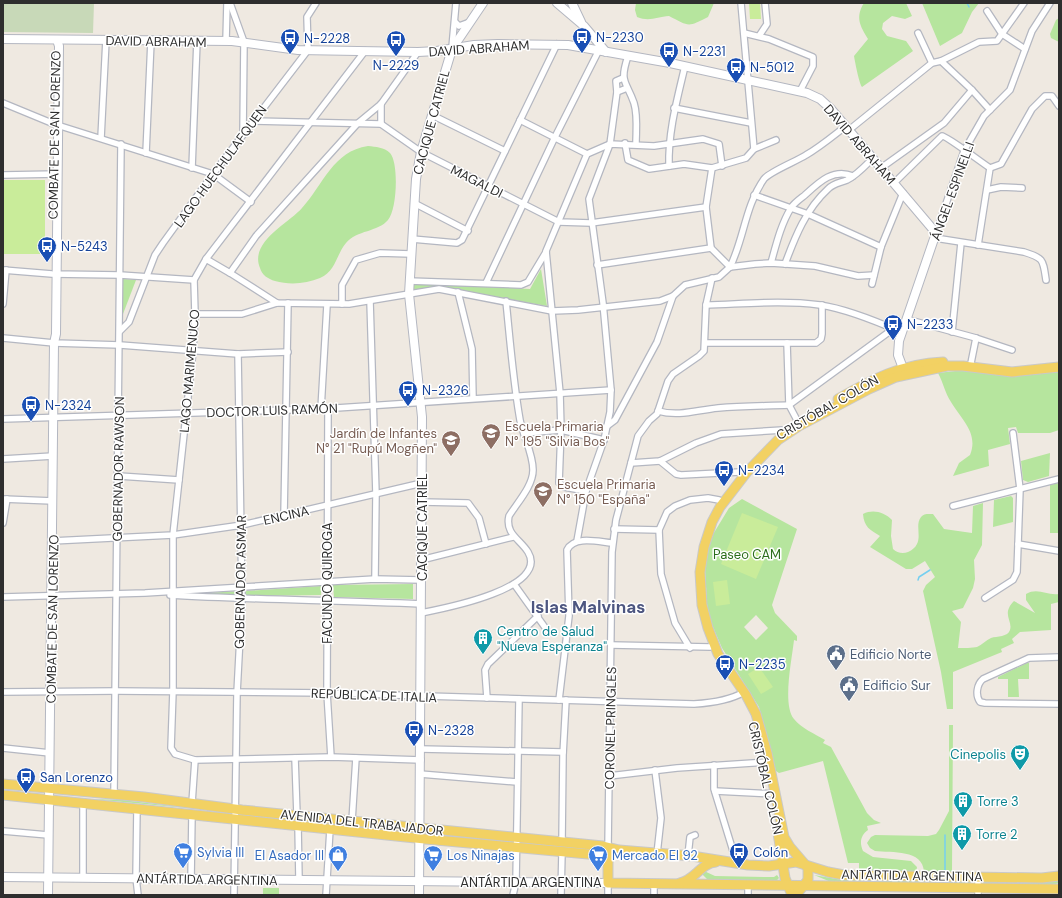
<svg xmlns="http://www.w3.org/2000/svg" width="1062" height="898" viewBox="0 0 1062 898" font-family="'DM Sans',sans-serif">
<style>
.green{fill:#b6e59e;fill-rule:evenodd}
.cemetery{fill:#c8d9b8}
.pitch{fill:#c9ec9a}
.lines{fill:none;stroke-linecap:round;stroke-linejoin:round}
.stream{stroke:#75cff0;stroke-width:1.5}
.street-casing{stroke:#b4b7c1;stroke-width:8}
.secondary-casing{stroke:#b4b7c1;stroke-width:10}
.primary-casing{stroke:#c9c9c9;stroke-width:11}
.street{stroke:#fff;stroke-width:5.5}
.secondary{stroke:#fff;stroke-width:8}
.primary{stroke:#f2d163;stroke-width:9}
.labels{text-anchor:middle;stroke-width:3;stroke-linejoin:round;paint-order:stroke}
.transit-label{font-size:13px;fill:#164399;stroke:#fff;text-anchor:start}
.street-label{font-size:13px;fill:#2e2e2e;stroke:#fff}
.education-label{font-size:13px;fill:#785e54;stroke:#fff;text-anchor:start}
.park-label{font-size:13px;fill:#2c6e1b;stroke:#fff}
.culture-label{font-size:13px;fill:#0d838f;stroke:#fff;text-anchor:start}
.service-label{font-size:13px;fill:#4e5e75;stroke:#fff;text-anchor:start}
.shop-label{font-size:13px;fill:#366cbe;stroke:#fff;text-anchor:start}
.district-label{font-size:17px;font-weight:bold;fill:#4d5680;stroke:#fff}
</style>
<rect width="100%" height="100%" fill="#efe9e1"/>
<g class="green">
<path d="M636,3h78l-6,14c-21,11 -19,9 -39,-1 -12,1 -20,6 -32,1l-2,-7z"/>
<path d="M864,3h42l6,13 -7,3 -13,-3 -9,7 -1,6 5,7 19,5 7,10 -51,36c-3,-4 -7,-25 -8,-31l14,-17c-8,-13 -13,-22 -4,-36z"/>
<path d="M922,3h57l-7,9 -10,21 -22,13z"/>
<path d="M1059,18v24l-8,-4 -1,-4 6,-14z"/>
<path d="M368,146c8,1 16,1 22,7 9,10 7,57 -2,67 -10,12 -31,10 -42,23 -10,12 -10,28 -26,35 -14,6 -31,7 -45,3 -7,-2 -13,-6 -15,-13 -11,-26 29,-45 42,-60 21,-23 31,-57 66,-62z"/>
<path d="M541,269l6,37 -106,-19 -28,4v-8l117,6z"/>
<path d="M123,279l13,1 -13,34z"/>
<path d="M964,370l46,6 49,-5v59l-9,3h-32l-2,-6 -8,1 2,16 -22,6 1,16 -36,10 6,-13 11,-8c9,-22 -9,-36 -19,-53 -6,-9 -8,-20 -13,-29z"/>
<path d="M1050,453l-1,23 -21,6 -5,-2 -2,-19z"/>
<path d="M1059,483v50h-9v-48z"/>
<path d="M1011,496l2,2v24l-20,5 1,-27z"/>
<path d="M742,499l55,30 -25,76 3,8 22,23v5l-3,-1c-2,19 -12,65 0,79 7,9 21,15 31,21l-2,3 8,4 36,66 7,7 7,3 -14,3 1,4c-7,5 -9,12 -5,21l10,6 38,4 6,6 -1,6h-57v-10h-11l-25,-102 -44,12 -3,-2 -17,-64 -37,-59 -12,-28 -3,-16 -2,-35 2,-17 5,-16 17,-28zM756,615l12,13 -12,12 -12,-13z"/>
<path d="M983,503l-1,42 -8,15 1,19 -2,9 -10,20 -11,3 9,11 -3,26c5,0 15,0 19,-1 5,-2 9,-7 14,-9 6,-2 17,-1 19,-8 3,-9 -9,-16 4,-29l21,12 -9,-13v-6c12,-7 21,2 33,0v8l-8,2v26l-31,2 -8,7 2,4 -13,6 1,3 -49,20v37h-6l-6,-37 -18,-81 3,-6 9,-8 -10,-16 -13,8h-6l-36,-22 10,-11c-10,-6 -16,-9 -17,-22 10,-5 21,-2 29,6l-1,16 2,13c4,4 10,5 15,3 19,-9 5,-25 13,-35 3,-4 8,-3 12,-3l11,15 28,4 1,-27z"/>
<path d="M413,584v15l-79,-2 -1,-12z"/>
<path d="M321,586v9l-76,1v-5z"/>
<path d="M239,591l-1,5 -48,-2z"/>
<path d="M1027,663h2v16h-11l1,18h-11v-18h-10v-2z"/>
<path d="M949,725h4l-1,147h-28c-1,-23 -32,-19 -49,-21l-5,-3 -3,-5 4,-6 4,-2 53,1 8,-2 3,-4 10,-19z"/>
<path d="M92,799l30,1 75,9z"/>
<path d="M704,871l11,5 51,1h8l3,-2 2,3 -3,3 -68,-1 -6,-6z"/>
<path d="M814,875l28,5 128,2 2,2 -141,-2z"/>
<path d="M1059,881v2l-7,2 -67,-1 -1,-2z"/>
<rect x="263" y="888" width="16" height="7"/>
</g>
<path class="cemetery" d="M3,3h91l-1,30 -90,-1z"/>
<g class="pitch">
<path d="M749,3h11l1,16h-11z"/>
<rect x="4" y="180" width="41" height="74"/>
<path d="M742,513l36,14 -22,52 -35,-15z"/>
<path d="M727,580l3,24 -14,2 -3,-24z"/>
<path d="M759,667l14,20 -12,7 -13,-20z"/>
</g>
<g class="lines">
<g class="stream">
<path d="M967,3l2,4"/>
<path d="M918,580l1,-3 11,-7"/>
<path d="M945,835v35"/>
</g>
<g class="street-casing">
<g id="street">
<path d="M230,3l14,39 -1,92"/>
<path d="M741,3l13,146"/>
<path d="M987,11l15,23 23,15"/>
<path d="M455,22l4,4 11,-4"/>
<path d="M744,33l25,6 44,18v9l-13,25"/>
<path d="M918,33l14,30"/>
<path d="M759,36l8,-12 -2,-21"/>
<path d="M226,41l1,-38"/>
<path d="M452,47l4,-44"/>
<path d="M365,51l-159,208 -12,21 1,34 -2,37 -20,184v156l-2,57 4,6 20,6 136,-3 90,3"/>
<path d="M628,56c-9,27 -2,24 6,47 4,13 2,28 2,41"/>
<path d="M972,90l18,20"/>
<path d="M617,92l-1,-11 7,-3"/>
<path d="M3,103l51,21 159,50 38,28"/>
<path d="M674,108l77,15"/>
<path d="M432,115l73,36"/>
<path d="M520,120l67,34"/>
<path d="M253,121l128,3 40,28 138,70 32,1 115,-16"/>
<path d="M381,124v-20"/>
<path d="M849,130l83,-67 9,-2 38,-19 18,-1 27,-38"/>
<path d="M101,138l5,-98"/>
<path d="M625,143l3,17 21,9 35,-5 28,4 34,-10 8,-9 22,-9"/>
<path d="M146,153l5,-112"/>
<path d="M669,166c-1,-34 8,-66 16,-100"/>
<path d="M192,168l5,-127"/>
<path d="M712,168l-6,39 5,41 19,19"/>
<path d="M881,168l63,-45 28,-33 -31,-29"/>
<path d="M3,175l55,-1"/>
<path d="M894,183l48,-47c5,0 40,27 48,32"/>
<path d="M987,190l14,-3 21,1"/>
<path d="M754,195l54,19 73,33"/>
<path d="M414,203l54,28"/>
<path d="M936,233l28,-82 20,-35 26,-26 22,-59 18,-28"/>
<path d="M935,238l89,14c20,6 19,8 22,28"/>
<path d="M412,239l45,4 5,-3 95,-196"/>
<path d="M978,245l12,-77 11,-4 31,-55 13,-13h7l7,10"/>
<path d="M206,259l24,14 47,30 72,1 90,-15 113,22 26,-1 82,-9 13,-5 12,-11 34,-8 11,-10 25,-3 16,-1 44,3 43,10 16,-1"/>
<path d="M771,263c5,-18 10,-39 20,-55 3,-5 9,-9 14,-13 14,-13 28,-27 48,-19"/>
<path d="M785,264c10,-27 21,-55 43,-75 6,-6 12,-6 19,-9 10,-5 18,-14 26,-22"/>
<path d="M597,265l114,-17"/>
<path d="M730,267c14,-28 15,-61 34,-88 5,-7 33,-18 42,-24 14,-8 27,-19 40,-29"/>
<path d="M3,270l49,4 68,1 74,5"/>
<path d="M230,273l26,-37 102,-113 23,-19 37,-52"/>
<path d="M409,281l112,4 7,-3 18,-30"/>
<path d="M486,283l68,-144 45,-89"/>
<path d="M872,284l9,-37 22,-54"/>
<path d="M458,292l14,57 1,49"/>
<path d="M370,301l6,193 -1,85"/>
<path d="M3,304l3,-34"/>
<path d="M342,304v-19l14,-25 24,-7 31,1"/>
<path d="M706,305c38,-1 76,-5 114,0 27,4 56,16 81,27"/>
<path d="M195,314h47l35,-11"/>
<path d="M906,319l70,19 36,12"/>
<path d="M120,331l9,-9 26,-67 8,-12 50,-69 95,-124 -1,-33 9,-14"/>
<path d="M952,332l9,-89"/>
<path d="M3,338l51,5 66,2 118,9 50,-2"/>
<path d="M705,343h111l5,-4 1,-5v-29"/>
<path d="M787,343l2,62 9,17"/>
<path d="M971,363l5,-25"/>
<path d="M789,405l104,-76"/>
<path d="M321,409l6,-104"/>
<path d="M328,409l-1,284 4,64"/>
<path d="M658,411c21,6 39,-1 60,-3 24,-2 48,-2 71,-3"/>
<path d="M3,419l318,-10 290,-19"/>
<path d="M607,426l8,-6 42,-78 16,-46"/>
<path d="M524,433l37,-3 43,10"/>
<path d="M3,459l50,-3"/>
<path d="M660,461l16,13 5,1 59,-3"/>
<path d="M631,463l29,-2 36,-18 25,-9 62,-4"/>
<path d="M119,476l60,4"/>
<path d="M586,491l-22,-4 -5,-4 2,-53 -1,-37 -14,-142 41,-97 23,-10 44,2 49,-7 16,5 3,22"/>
<path d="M3,499l50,2"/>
<path d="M422,502l46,1 11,15 7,26"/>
<path d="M953,506l106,-27"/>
<path d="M284,515l4,-212"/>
<path d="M3,523l4,-24"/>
<path d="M614,529l45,1"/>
<path d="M52,541l121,-6 69,-10 180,-42"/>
<path d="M577,541l9,-50 18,-51 6,-28 1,-22 -8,-87 -14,-104 21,-55 7,-52 10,-4"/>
<path d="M1018,544l41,7"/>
<path d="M421,560l92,-23"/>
<path d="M514,584l35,49"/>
<path d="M170,595c83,5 167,5 251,9"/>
<path d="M3,597l142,-4 230,-14 46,1"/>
<path d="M985,598l28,-18 4,-8 3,-83 -7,-56"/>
<path d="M421,613c20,-4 129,-24 107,-61 -8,-13 -23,-18 -19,-36 8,-13 24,-30 24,-46 0,-17 -10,-34 -13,-50 -7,-40 -10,-80 -14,-119"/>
<path d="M611,645l99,2"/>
<path d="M690,648l-15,-25 -14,-49 -2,-44 8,-18 8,-6 15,-6 18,-2 11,2"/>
<path d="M1059,657l-30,1 -46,21c-6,5 -8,16 -3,23l5,1 74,1"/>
<path d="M3,692l113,-1 211,2 367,11c16,-1 35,-3 50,-12"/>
<path d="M487,698l-2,-28 3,-6 50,-48"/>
<path d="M559,700l10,-84 -2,-66c7,-15 32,-8 45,-7"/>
<path d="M3,748l47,5"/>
<path d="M421,749l142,3"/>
<path d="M295,758l2,57"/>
<path d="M714,765v24l23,75"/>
<path d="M655,770l6,48 -4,36"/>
<path d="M420,774l97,8"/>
<path d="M609,776l68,-8 92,-6"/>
<path d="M715,791l60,3"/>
<path d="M114,794l7,-650"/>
<path d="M83,803v75"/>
<path d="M192,803l3,-43"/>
<path d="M137,808l-1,70 2,17"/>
<path d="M352,821l4,-63"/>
<path d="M298,825l1,55"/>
<path d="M3,831l45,4"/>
<path d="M562,842l1,-87 3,-55"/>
<path d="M608,848l4,-296 4,-32 22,-84 11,-15 8,-7 11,-33 5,-7 26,-18 5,-5 2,-46 6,-27"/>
<path d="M688,856l2,-19 5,-2"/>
<path d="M191,879l1,-65"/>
<path d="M234,895l3,-202 5,-94 -4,-245"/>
<path d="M326,895l4,-66"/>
<path d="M513,895l3,-13 3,-183"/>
<path d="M561,895l1,-43"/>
<path d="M608,895v-12"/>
<path d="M654,895v-12"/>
<path d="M748,895v-11"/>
<path d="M978,895v-18"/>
</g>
</g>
<g class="secondary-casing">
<g id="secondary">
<path d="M557,3l27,23 22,26"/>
<path d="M572,3l9,19"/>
<path d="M3,39l229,2 66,9 120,2 19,-1 37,-6 24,-1 70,1 102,18 137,30 13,6 11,10 105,124 -37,108 -1,14 6,16"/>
<path d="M3,877l605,6"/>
<path d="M48,895l6,-552 2,-9 3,-288 -2,-6"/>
<path d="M419,895l3,-478 -13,-123 7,-115 5,-27 31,-103 31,-46"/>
</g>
</g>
<g class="primary-casing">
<g id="primary">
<path d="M838,399c35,-20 63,-35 105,-37"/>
<path d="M3,784l141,13 98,13 361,36 16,4 73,6 56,9 21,1 27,-4 32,10 16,3 198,3 17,-2"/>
<path d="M3,795l422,44 174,16 6,1 3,5"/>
<path d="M778,833l7,45 7,17"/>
<path d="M608,855v28l451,6"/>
<path d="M680,883c15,-3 21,-20 36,-21"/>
<path d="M796,895l12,-15v-12l-18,-21 -6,-10 -17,-84 -11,-39 -10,-19 -28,-41 -10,-26 -6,-23 -2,-33 4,-25 8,-25 8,-15 27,-35 31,-32 21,-14 70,-37 27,-12 51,-11h16l49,6 47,-5"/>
</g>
</g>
<use href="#street" class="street"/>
<use href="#secondary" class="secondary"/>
<use href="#primary" class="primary"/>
</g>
<defs>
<g id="bus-pin" transform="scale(1)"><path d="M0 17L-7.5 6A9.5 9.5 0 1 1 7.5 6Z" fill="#1a4fb4" stroke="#fff"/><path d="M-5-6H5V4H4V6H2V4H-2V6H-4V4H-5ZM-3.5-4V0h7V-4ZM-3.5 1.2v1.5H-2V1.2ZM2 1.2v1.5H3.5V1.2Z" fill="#fff"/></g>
<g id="school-pin" transform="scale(1)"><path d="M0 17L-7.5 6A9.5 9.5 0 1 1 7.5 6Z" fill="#8d6e63" stroke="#fff"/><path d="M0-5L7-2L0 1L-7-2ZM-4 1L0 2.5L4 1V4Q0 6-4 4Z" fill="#fff"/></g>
<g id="building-pin" transform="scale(1)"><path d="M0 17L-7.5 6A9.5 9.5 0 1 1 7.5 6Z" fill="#0f9aa8" stroke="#fff"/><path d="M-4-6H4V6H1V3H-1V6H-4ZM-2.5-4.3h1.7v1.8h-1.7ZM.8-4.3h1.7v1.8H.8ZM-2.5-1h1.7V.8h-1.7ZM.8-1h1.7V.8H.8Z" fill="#fff"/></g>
<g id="civic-pin" transform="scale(1)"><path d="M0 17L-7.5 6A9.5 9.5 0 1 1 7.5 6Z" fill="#5c6f8a" stroke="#fff"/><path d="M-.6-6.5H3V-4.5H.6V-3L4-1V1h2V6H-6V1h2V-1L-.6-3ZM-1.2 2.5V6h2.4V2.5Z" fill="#fff"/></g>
<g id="theatre-pin" transform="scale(1)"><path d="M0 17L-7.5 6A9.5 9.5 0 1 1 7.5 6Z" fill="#0f9aa8" stroke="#fff"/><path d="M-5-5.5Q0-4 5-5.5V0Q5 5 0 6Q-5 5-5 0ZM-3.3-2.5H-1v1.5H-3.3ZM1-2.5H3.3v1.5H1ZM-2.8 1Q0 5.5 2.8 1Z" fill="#fff"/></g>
<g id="supermarket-pin" transform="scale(1)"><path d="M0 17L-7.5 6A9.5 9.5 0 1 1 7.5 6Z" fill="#3f7fe0" stroke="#fff"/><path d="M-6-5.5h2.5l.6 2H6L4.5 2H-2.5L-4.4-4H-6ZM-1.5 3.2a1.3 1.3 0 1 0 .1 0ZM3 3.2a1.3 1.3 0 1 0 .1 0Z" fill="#fff"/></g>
<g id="shop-pin" transform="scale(1)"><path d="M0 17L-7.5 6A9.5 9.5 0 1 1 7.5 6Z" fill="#3f7fe0" stroke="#fff"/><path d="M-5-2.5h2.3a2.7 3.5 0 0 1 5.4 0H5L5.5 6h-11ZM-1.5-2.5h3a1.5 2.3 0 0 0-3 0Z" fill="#fff"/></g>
</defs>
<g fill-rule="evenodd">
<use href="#bus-pin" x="582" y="37"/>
<use href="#bus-pin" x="290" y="38"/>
<use href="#bus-pin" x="396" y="40"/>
<use href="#bus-pin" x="669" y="51"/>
<use href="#bus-pin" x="736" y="67"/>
<use href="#bus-pin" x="47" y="246"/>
<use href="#bus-pin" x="893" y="324"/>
<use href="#bus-pin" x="408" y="390"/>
<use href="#bus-pin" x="31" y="405"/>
<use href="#school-pin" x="491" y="433"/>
<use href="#school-pin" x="451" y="440"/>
<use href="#bus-pin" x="724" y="470"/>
<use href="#school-pin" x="543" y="491"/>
<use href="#building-pin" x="483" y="638"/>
<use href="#civic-pin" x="836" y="654"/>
<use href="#bus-pin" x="725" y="664"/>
<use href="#civic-pin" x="849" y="685"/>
<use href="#bus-pin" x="414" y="730"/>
<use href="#theatre-pin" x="1020" y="754"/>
<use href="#bus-pin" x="26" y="777"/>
<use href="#building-pin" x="963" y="801"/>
<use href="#building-pin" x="962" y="834"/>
<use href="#supermarket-pin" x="183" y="852"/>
<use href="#bus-pin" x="739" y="852"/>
<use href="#shop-pin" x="338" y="855"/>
<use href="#supermarket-pin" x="433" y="855"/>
<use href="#supermarket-pin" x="598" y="855"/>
</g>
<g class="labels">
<g class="transit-label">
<text x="596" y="42">N-2230</text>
<text x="304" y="43">N-2228</text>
<text x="683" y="56">N-2231</text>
<text x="396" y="70" text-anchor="middle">N-2229</text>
<text x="750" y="72">N-5012</text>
<text x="61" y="251">N-5243</text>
<text x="907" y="329">N-2233</text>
<text x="422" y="395">N-2326</text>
<text x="45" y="410">N-2324</text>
<text x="738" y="475">N-2234</text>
<text x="739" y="669">N-2235</text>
<text x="428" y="735">N-2328</text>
<text x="40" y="782">San Lorenzo</text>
<text x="753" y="857">Colón</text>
</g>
<g class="street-label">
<text transform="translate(156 41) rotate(1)" y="5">DAVID ABRAHAM</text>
<text transform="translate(479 48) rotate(-4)" y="5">DAVID ABRAHAM</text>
<text transform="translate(431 122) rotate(-75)" y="5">CACIQUE CATRIEL</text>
<text transform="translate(54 135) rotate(-89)" y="5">COMBATE DE SAN LORENZO</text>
<text transform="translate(860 144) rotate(49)" y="5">DAVID ABRAHAM</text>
<text transform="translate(220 166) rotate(-54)" y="5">LAGO HUECHULAFQUEN</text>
<text transform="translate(477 181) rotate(27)" y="5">MAGALDI</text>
<text transform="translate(952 191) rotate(-70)" y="5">ÁNGEL ESPINELLI</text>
<text transform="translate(189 371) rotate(-85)" y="5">LAGO MARIMENUCO</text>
<text transform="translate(827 407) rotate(-30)" y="5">CRISTÓBAL COLÓN</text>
<text transform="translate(272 410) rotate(-2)" y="5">DOCTOR LUIS RAMÓN</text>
<text transform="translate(118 469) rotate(-89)" y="5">GOBERNADOR RAWSON</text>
<text transform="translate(286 515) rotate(-13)" y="5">ENCINA</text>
<text transform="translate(422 527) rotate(-90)" y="5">CACIQUE CATRIEL</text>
<text transform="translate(240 582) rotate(-89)" y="5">GOBERNADOR ASMAR</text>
<text transform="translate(327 583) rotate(-90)" y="5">FACUNDO QUIROGA</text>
<text transform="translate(52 619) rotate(-89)" y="5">COMBATE DE SAN LORENZO</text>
<text transform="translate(374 695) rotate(2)" y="5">REPÚBLICA DE ITALIA</text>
<text transform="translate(610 728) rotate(-89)" y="5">CORONEL PRINGLES</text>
<text transform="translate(766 778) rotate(77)" y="5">CRISTÓBAL COLÓN</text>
<text transform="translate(362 822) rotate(6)" y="5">AVENIDA DEL TRABAJADOR</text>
<text transform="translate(912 875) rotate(1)" y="5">ANTÁRTIDA ARGENTINA</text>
<text transform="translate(207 879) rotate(1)" y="5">ANTÁRTIDA ARGENTINA</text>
<text x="531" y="887">ANTÁRTIDA ARGENTINA</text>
</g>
<g class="education-label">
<text x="505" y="431">Escuela Primaria<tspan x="505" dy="15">N° 195 "Silvia Bos"</tspan></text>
<text x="437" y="438" text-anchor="end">Jardín de Infantes<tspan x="437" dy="15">N° 21 "Rupú Mogñen"</tspan></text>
<text x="557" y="489">Escuela Primaria<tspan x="557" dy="15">N° 150 "España"</tspan></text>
</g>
<g class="park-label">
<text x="747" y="559">Paseo CAM</text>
</g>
<g class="culture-label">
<text x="497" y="636">Centro de Salud<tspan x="497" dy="15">"Nueva Esperanza"</tspan></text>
<text x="1006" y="759" text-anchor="end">Cinepolis</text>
<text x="977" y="806">Torre 3</text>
<text x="976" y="839">Torre 2</text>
</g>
<g class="service-label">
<text x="850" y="659">Edificio Norte</text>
<text x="863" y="690">Edificio Sur</text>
</g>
<g class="shop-label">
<text x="197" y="857">Sylvia III</text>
<text x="324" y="860" text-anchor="end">El Asador III</text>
<text x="447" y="860">Los Ninajas</text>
<text x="612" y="860">Mercado El 92</text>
</g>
<g class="district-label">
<text x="588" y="613">Islas Malvinas</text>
</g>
</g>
<rect width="1062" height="898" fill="none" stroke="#2e2e2e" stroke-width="8"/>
</svg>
